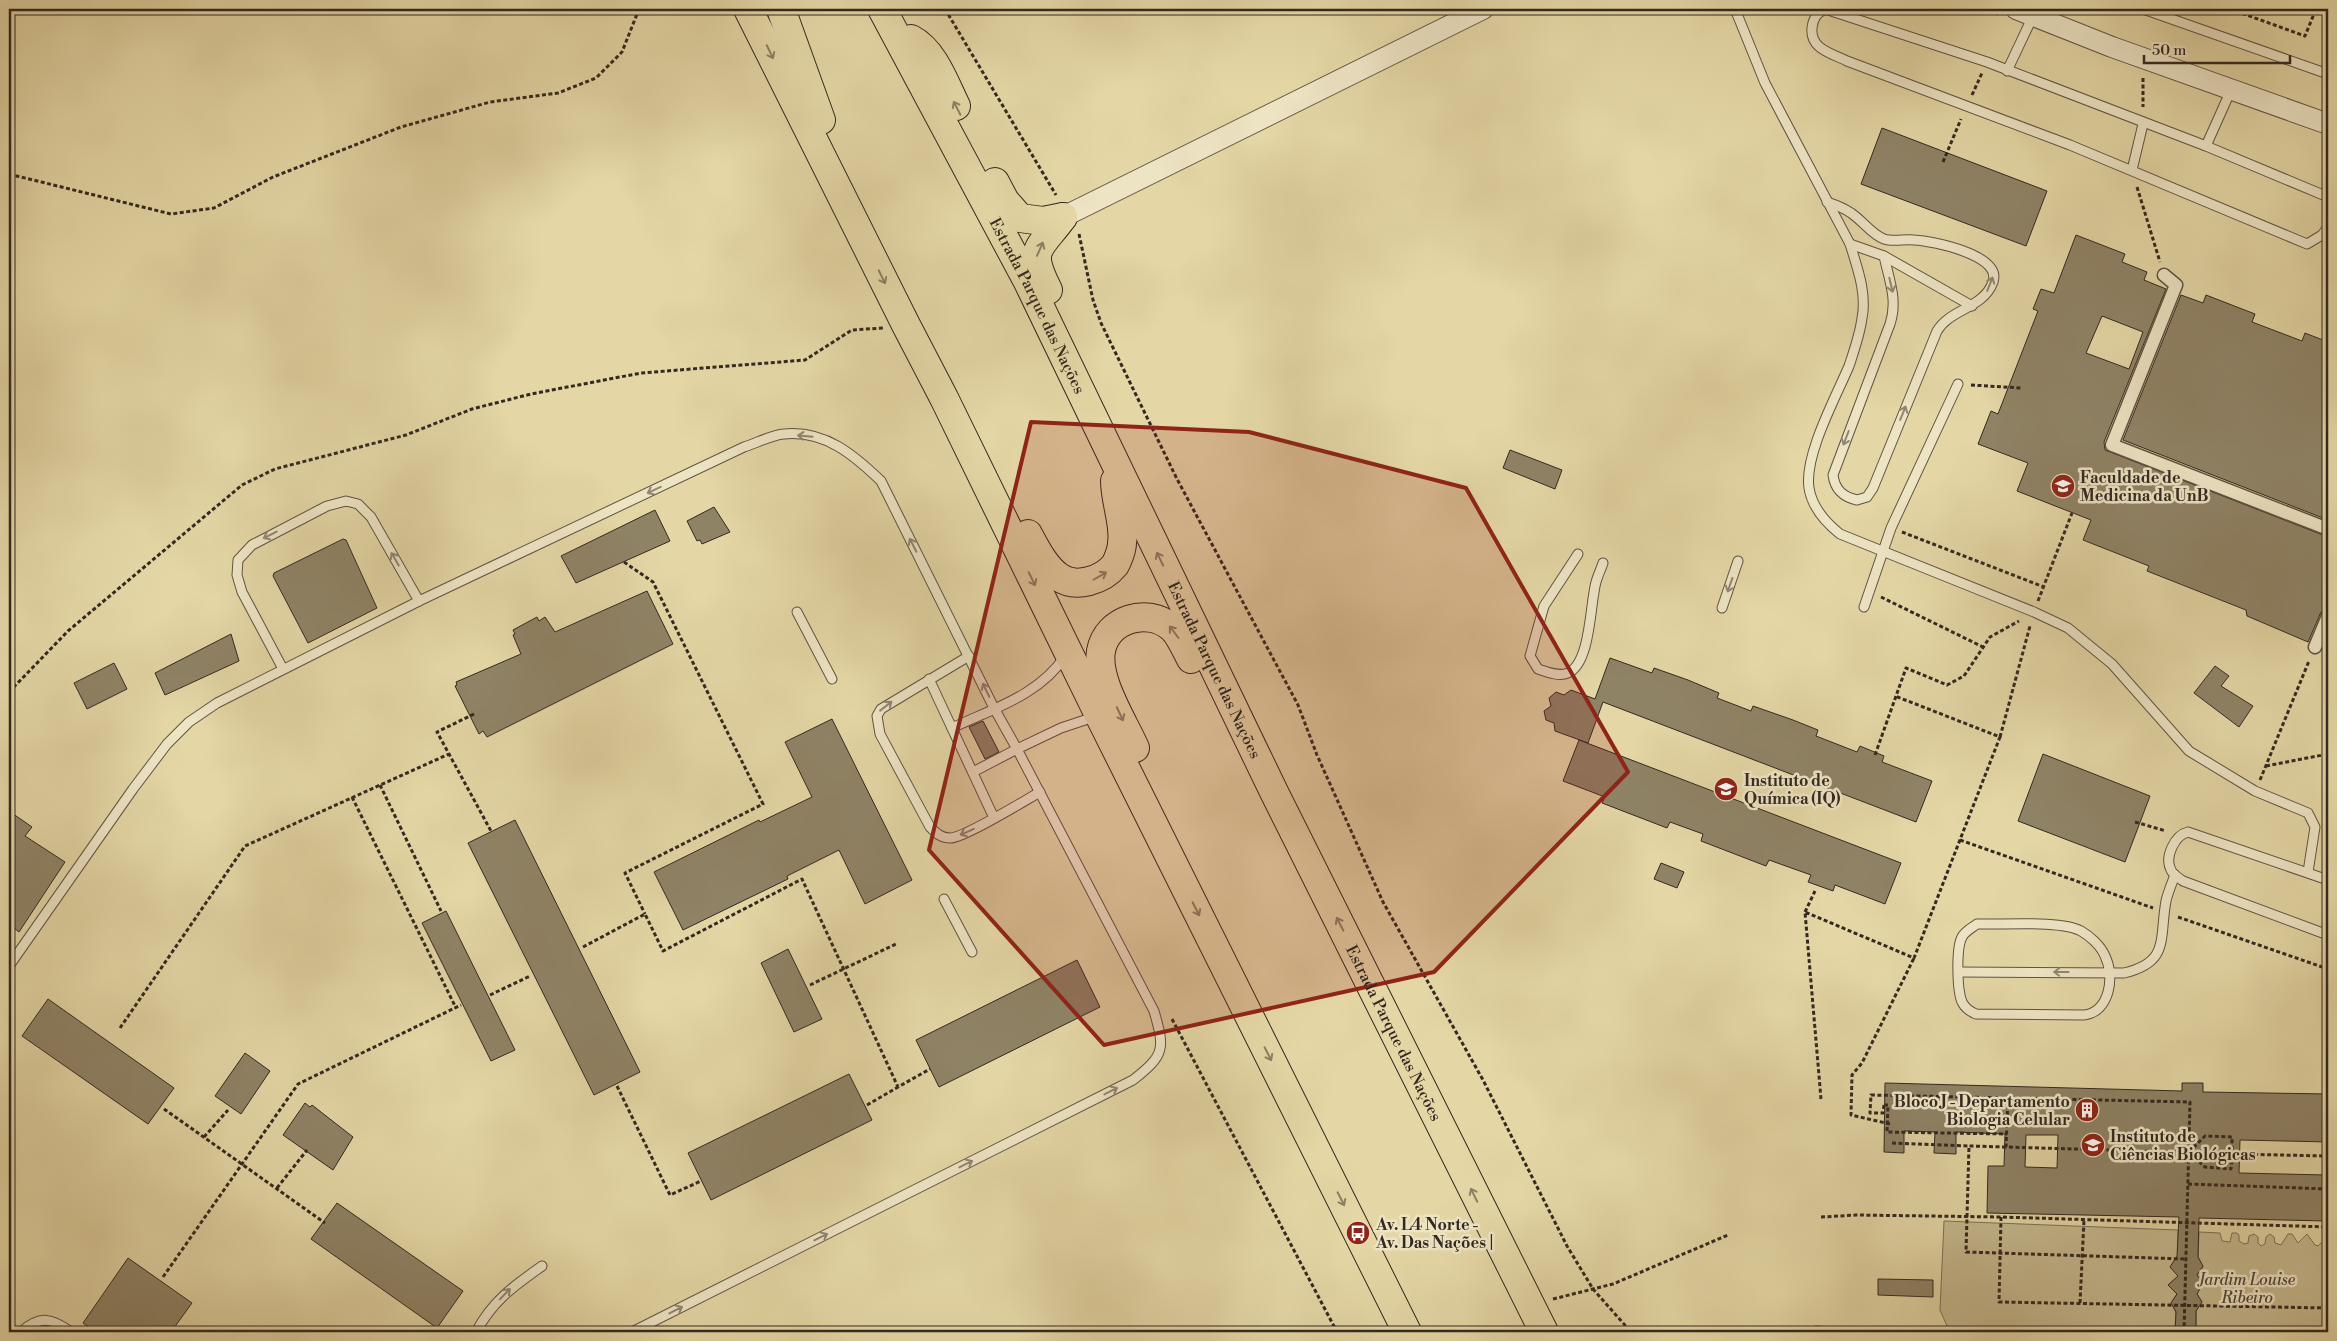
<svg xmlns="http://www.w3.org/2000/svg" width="2337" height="1341" viewBox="0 0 2337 1341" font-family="'Libre Bodoni',serif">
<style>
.green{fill:#c6b98f;stroke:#7c7158}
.building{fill:#8f8366;stroke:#332921;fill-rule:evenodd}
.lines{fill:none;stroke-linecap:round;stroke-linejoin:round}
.service-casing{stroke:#5f5442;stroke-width:11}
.pedestrian-casing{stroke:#5f5442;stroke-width:15}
.tertiary-casing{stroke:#5f5442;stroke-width:22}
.trunk-casing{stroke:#332921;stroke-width:30}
.path{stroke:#332921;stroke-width:3;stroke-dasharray:4 2.5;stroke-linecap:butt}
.service{stroke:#ede4c4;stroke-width:9}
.pedestrian{stroke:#ede4c4;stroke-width:12}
.tertiary{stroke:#ede4c4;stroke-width:20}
.trunk{stroke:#e4d6a5;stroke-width:28}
.oneway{stroke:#8c8063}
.oneway2{stroke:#908672}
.marked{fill:#8f2418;fill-opacity:0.2;stroke:#8f2418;stroke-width:4;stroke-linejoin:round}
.labels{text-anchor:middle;stroke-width:5;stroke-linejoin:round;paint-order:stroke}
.street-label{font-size:16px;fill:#332921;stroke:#ede4c4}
.poi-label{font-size:16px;font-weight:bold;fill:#332921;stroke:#ede4c4;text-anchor:start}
.park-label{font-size:16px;font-style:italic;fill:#504637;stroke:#ede4c4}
</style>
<rect width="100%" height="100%" fill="#e4d6a5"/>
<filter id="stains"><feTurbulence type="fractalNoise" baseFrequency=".004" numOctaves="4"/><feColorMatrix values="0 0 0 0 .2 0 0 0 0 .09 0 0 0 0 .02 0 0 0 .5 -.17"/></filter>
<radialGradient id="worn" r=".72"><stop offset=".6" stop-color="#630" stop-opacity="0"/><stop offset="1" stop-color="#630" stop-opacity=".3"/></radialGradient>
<g class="green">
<path d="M1944,1221l234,9v46l-9,9 8,9 -6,9 5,9 -1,20h-5v-2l-205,-2 -18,-2 -7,-16z"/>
<path d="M2199,1232l21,1 2,8 8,1 2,-9h5l2,2v6l5,3 4,-1 1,-7 5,-2 4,3v6l3,3 4,-2 1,-7 4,-3 4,3 1,6 6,2 7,-11h4l6,9 9,-9 8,11 3,1 10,-10v96h-132v-21l6,-9 -5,-8 6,-11 -6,-8 6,-8 -5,-10z"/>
</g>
<g class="building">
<path d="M1882,128l165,63 -21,55 -165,-62z"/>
<path d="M2076,235l49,19 -3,8 25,10 -3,8 22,9 -62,153 1,8 223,87v71l-7,4 -13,30 -61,-26 -1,-6 -99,-39 2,-5 -66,-26 8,-20 -74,-29 11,-28 -50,-19 13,-33 7,3 40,-103 -5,-2 8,-20 13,4zM2102,316l41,16 -14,37 -43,-16z"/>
<path d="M2181,295l22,8 3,-8 49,19 -3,8 50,19 3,-8 23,9v178l-205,-80z"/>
<path d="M1510,450l52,20 -7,19 -52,-21z"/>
<path d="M714,507l16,25 -28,12 -2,-4 -3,1 -10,-20z"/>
<path d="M655,510l15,31 -94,42 -15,-27z"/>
<path d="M343,539l3,1 31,68 -69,35 -35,-67 1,-3z"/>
<path d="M647,591l26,53 -186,93 -4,-6 -4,3 -24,-48 2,-1 -1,-3 65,-28 -8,-19 2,-1 -2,-4 24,-13 2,4 6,-4 10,15z"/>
<path d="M231,634l8,27 -74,34 -10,-22z"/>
<path d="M1610,658l42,15 2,-5 34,12 31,13 -2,5 34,13 2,-5 40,14 25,10 -2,6 41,16 3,-6 24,10 -2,6 50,19 -16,41 -313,-120 -15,41 -33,-12 -1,-8 -8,-3 -2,-9 7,-5 -2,-8 7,-6 8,3 7,-5 24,9z"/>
<path d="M114,663l13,26 -40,20 -13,-26z"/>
<path d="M2215,666l14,10 -8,10 32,20 -14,21 -45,-34z"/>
<path d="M832,719l80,161 -47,24 -26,-54 -52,26 1,3 -105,51 -29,-58 105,-52 1,2 52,-25 -27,-55z"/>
<path d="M983,721l16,31 -14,7 -16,-32z"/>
<path d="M1579,740l322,123 -16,41 -50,-19 -2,6 -25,-9 3,-7 -42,-15 -3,6 -65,-25 2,-7 -33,-12 -3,6 -65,-25 3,-6 -42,-16z"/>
<path d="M2043,754l107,42 -25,66 -107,-41z"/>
<path d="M9,811l23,16 -7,9 40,26 -46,70 -10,-8z"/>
<path d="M515,820l125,252 -46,23 -126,-252z"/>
<path d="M1661,863l23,9 -7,16 -23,-9z"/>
<path d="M446,911l69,139 -24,11 -69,-138z"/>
<path d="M788,949l34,70 -28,13 -33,-69z"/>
<path d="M1077,960l23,47 -161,80 -23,-47z"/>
<path d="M48,999l126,89 -26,36 -126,-88z"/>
<path d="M245,1053l25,18 -29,43 -26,-18z"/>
<path d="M849,1074l23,46 -161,80 -23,-47z"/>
<path d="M1885,1083l297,8v-8h21v9l125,2v48l-88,-2 -1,33 87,2 -1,46 -126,-3 -1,39 5,9 -6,9 6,8 -6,11 5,8 -6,9v21h-21l1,-20 -5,-9 6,-9 -9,-9 10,-9 -8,-9 7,-11 2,-39 -192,-4 1,-47h16l1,-32 -49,-2v22l-22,-1 1,-21 -31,-1v22l-20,-1zM2026,1135h32l-1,33 -32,-1z"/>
<path d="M305,1103l5,4 2,-2 41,32 -20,33 -50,-35z"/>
<path d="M337,1203l126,88 -26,37 -126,-89z"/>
<path d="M128,1258l64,45 -21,29h-75l-13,-9z"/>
<path d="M1878,1279l55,1v17l-55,-2z"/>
</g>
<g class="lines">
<g class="service-casing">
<g id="service">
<path d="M1735,9l30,74 85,161c7,23 17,49 12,74 -2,16 -8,33 -13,48 -13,31 -45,89 -40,122 3,19 16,34 31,46l194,78 34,16 44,36 77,87 66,40 53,22 7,14 -7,45"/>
<path d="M2143,9l185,65"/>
<path d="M2007,71l26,-55"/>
<path d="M2206,146l25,-56"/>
<path d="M2132,170l11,-46"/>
<path d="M2328,197l-122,-51 -219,-84 -162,-53c-8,4 -12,9 -13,19 -2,21 19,25 35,33l223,84 237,99 15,-9 6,-8"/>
<path d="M1827,202c9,3 17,6 24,11 11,7 21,22 33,26 9,3 20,0 30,1 19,1 88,15 79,42 -10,27 -42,26 -56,49l-64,157 -6,9 -10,3c-14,-3 -22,-10 -24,-25l57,-151c8,-24 -1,-44 -6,-68l-34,-12"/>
<path d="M1884,256l88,50"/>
<path d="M1578,554l-34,52 -14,50 8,13c9,3 21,8 30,4 23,-10 22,-70 28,-91 2,-7 5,-13 7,-19"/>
<path d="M1864,607l27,-79 67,-144"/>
<path d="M1722,608l16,-47"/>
<path d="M797,612l35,67"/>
<path d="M969,656l-88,53 -4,7 3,18 50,93c6,6 11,11 20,11 14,0 74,-37 90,-46"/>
<path d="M283,669l-41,-77 -5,-17 1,-15 14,-15 75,-39 19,-5 12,3 13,13 48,84"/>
<path d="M929,679l65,139"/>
<path d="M952,728c40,-19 88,-33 113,-72"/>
<path d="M2328,880l-140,-48c-13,3 -24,25 -17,38 2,5 8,8 12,11l145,54"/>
<path d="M944,899l28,53"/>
<path d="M1977,924c25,1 84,-4 104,7 9,5 20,15 24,25 10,20 5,56 -21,59l-108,-1c-5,-2 -11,-6 -14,-12 -5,-12 -6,-54 0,-65 3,-6 10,-9 15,-13z"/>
<path d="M9,966l124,-177 34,-45 22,-22 28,-19 202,-102 325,-154c13,-4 27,-12 40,-13 41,-4 70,21 97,47l113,227 23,41 -44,23"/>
<path d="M1959,972l165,1c46,-11 35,-34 42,-72 2,-9 6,-18 9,-26"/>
<path d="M1816,1331l19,1"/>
<path d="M21,1332c19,-17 31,-14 50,0"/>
<path d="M476,1332c17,-32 38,-46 66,-66"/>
<path d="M632,1332l501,-252c32,-25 32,-31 21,-69l-137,-262 44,-21 36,-12"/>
<path d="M1767,1332h1"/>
</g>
</g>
<g class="pedestrian-casing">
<g id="pedestrian">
<path d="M2164,275l12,10 -64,160 216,84"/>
<path d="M2315,647l13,-31"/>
</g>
</g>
<g class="tertiary-casing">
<g id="tertiary">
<path d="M2016,9l96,38 216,77"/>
<path d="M1063,217l420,-208"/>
</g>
</g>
<g class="trunk-casing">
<g id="trunk">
<path d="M748,9l158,316 38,73 155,317 308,617"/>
<path d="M781,9l40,111"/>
<path id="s1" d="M882,9l146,273 246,510 270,540"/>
<path d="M911,39c23,12 34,45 45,67"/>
<path d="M995,182l10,19 15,17 23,3 20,-4"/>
<path d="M1048,290c-21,-42 -10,-39 15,-73"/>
<path d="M1028,534c8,15 17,33 31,43 17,12 44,3 56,-12 3,-5 7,-16 7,-22 3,-18 -7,-42 -7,-62"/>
<path d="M1135,748c-12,-27 -39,-68 -34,-97 6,-32 46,-44 70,-24 8,6 15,23 20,32"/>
</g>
</g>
<g class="path">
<path d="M945,9l111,186"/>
<path d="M1983,9l15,5"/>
<path d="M2230,9l75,27 11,-27"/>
<path d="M2143,78v29"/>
<path d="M1972,95l10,-22"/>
<path d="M1943,162l18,-43"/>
<path d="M9,177l8,-1 154,38 43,-6 59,-31 128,-50 89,-25 68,-9 38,-15 26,-26 17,-43"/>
<path d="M2137,187l23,75"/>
<path d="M1079,234l14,66 8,23 76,156 121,226 19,50 66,147 100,178 84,166 26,43 38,43"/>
<path d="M1971,385l51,3"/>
<path d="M1902,532l142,55"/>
<path d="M624,562l29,20 110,222 -138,69 20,41"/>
<path d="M1881,597l102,50"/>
<path d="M2038,601l34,-88"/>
<path d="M9,692l59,-61 174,-146 33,-16 131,-34 66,-26 59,-15 110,-21 164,-13 47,-30 31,-2"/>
<path d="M474,714l-37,18 54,99"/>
<path d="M2000,737l30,-111"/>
<path d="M1875,755l31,-87 41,17 17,-9 26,-39 29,-16"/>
<path d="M2266,766l62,-12"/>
<path d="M2260,780l49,-119"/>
<path d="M380,785l61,126"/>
<path d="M352,797l104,211"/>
<path d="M2135,822l31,9"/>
<path d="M1960,840l193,68"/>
<path d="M1805,912l10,-21"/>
<path d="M2178,917l150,52"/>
<path d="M583,947l62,-33 18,37 139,-72 96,208 32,-18"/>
<path d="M810,985l88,-42"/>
<path d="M490,995l40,-19"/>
<path d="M1172,1019l165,313"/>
<path d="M120,1028l125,-182 204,-92"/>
<path d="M617,1086l53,109 31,-14"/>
<path d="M2008,1098l-2,49 204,6"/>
<path d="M1821,1099l-16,-187 109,46 86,-221 -105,-41"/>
<path d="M867,1105l31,-18"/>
<path d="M1884,1105l-1,8h-13l1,-18 319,7 -6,230"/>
<path d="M1884,1105h4l-1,27 120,2"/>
<path d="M164,1109l161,114"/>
<path d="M1890,1124l-39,-9 1,-40 10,-12 52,-105"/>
<path d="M204,1137l24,-27"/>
<path d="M1892,1143l77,3"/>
<path d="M2006,1147l-37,-1 -3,106 219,7"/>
<path d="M2189,1152l16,-16 27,1v17"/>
<path d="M2189,1153l16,14 26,2 1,-15 96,2"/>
<path d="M2188,1184l140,5"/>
<path d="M277,1188l30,-38"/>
<path d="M1821,1217l35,-2 145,2 327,10"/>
<path d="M2001,1217l-2,85 329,6"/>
<path d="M163,1277l135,-193 163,-79"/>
<path d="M1553,1299l60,-15 115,-49"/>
<path d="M2080,1303l4,-83"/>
</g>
<use href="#service" class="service"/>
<use href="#pedestrian" class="pedestrian"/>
<use href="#tertiary" class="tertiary"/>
<use href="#trunk" class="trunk"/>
</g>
<defs><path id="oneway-shaft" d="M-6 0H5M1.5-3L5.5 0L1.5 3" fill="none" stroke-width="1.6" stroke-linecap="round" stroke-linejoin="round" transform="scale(1.25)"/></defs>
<g class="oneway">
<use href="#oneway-shaft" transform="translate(770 52) rotate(64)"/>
<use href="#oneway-shaft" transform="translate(957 108) rotate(-117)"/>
<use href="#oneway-shaft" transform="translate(1040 249) rotate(-66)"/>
<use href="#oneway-shaft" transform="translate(882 277) rotate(64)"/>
<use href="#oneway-shaft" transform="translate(1160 559) rotate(-116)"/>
<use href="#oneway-shaft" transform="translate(1100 576) rotate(-30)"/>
<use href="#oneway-shaft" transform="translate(1032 579) rotate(64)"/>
<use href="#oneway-shaft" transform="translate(1174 632) rotate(-127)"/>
<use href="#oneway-shaft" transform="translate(1120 714) rotate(65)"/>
<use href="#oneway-shaft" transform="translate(1196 909) rotate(63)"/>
<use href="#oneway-shaft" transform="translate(1340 924) rotate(-117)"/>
<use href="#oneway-shaft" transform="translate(1268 1054) rotate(63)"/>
<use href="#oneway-shaft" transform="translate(1474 1195) rotate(-116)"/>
<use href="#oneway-shaft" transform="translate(1341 1199) rotate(63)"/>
</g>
<g class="oneway2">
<use href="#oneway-shaft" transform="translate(1990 284) rotate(-68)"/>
<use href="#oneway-shaft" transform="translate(1891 285) rotate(77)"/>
<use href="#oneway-shaft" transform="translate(1903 413) rotate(-68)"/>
<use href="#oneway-shaft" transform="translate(805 436) rotate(-175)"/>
<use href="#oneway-shaft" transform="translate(1846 438) rotate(111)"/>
<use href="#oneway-shaft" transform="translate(654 490) rotate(155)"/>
<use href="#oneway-shaft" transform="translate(270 535) rotate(153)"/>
<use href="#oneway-shaft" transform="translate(913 545) rotate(-117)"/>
<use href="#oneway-shaft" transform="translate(395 559) rotate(-120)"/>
<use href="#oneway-shaft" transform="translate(1730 585) rotate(109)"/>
<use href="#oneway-shaft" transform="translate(986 690) rotate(-116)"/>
<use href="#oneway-shaft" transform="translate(886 706) rotate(-38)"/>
<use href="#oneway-shaft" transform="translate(967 832) rotate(156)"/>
<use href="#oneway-shaft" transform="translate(2061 972) rotate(180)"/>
<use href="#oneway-shaft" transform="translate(1111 1091) rotate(-27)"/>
<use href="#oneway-shaft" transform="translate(966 1164) rotate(-27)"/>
<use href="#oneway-shaft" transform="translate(821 1237) rotate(-27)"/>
<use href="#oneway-shaft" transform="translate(505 1294) rotate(-46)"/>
<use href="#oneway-shaft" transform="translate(676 1310) rotate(-27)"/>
</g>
<path class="marked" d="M1031,422l218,10 217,56 162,284 -194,200 -330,73 -175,-195z"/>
<defs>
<g id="university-disc" transform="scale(1.25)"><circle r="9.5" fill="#8f2418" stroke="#ede4c4"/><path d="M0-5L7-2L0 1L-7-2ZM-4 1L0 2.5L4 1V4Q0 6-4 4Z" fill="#fff"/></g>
<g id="building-disc" transform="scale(1.25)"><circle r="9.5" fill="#8f2418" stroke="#ede4c4"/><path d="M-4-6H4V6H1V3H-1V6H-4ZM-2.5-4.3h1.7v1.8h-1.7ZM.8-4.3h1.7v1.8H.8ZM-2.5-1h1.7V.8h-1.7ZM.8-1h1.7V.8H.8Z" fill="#fff"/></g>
<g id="bus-disc" transform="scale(1.25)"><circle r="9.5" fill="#8f2418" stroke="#ede4c4"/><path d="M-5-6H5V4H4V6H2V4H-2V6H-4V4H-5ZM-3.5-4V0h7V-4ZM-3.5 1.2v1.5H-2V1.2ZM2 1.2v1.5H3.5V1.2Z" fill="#fff"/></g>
</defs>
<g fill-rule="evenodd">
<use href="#university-disc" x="2063" y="486"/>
<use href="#university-disc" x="1726" y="789"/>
<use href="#building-disc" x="2087" y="1110"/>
<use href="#university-disc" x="2093" y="1145"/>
<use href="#bus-disc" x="1358" y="1233"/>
</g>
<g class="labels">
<g class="street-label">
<text dy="6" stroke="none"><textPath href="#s1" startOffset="335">Estrada Parque das Nações</textPath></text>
<text dy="6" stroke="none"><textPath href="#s1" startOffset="740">Estrada Parque das Nações</textPath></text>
<text dy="6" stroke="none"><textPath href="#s1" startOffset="1145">Estrada Parque das Nações</textPath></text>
</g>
<g class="poi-label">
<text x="2080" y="483">Faculdade de<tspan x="2080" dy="18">Medicina da UnB</tspan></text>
<text x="1744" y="786">Instituto de<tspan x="1744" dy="18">Química (IQ)</tspan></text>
<text x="2070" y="1107" text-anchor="end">Bloco J - Departamento<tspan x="2070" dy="18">Biologia Celular</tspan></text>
<text x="2110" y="1142">Instituto de<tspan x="2110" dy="18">Ciências Biológicas</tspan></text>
<text x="1376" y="1230">Av. L4 Norte -<tspan x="1376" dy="18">Av. Das Nações |</tspan></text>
</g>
<g class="park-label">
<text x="2247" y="1285">Jardim Louise<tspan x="2247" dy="18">Ribeiro</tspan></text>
</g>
</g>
<rect width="2337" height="1341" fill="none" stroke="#e4d6a5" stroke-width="30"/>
<rect x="10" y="10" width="2317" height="1321" fill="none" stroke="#332921" stroke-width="2.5"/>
<rect x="15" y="15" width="2307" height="1311" fill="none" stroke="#332921"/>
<path d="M2144 55v8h146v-8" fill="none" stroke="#332921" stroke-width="2.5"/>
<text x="2152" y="55" font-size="15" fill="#332921" stroke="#ede4c4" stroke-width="4" paint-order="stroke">50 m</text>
<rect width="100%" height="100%" filter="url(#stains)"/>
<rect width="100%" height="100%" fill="url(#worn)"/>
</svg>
